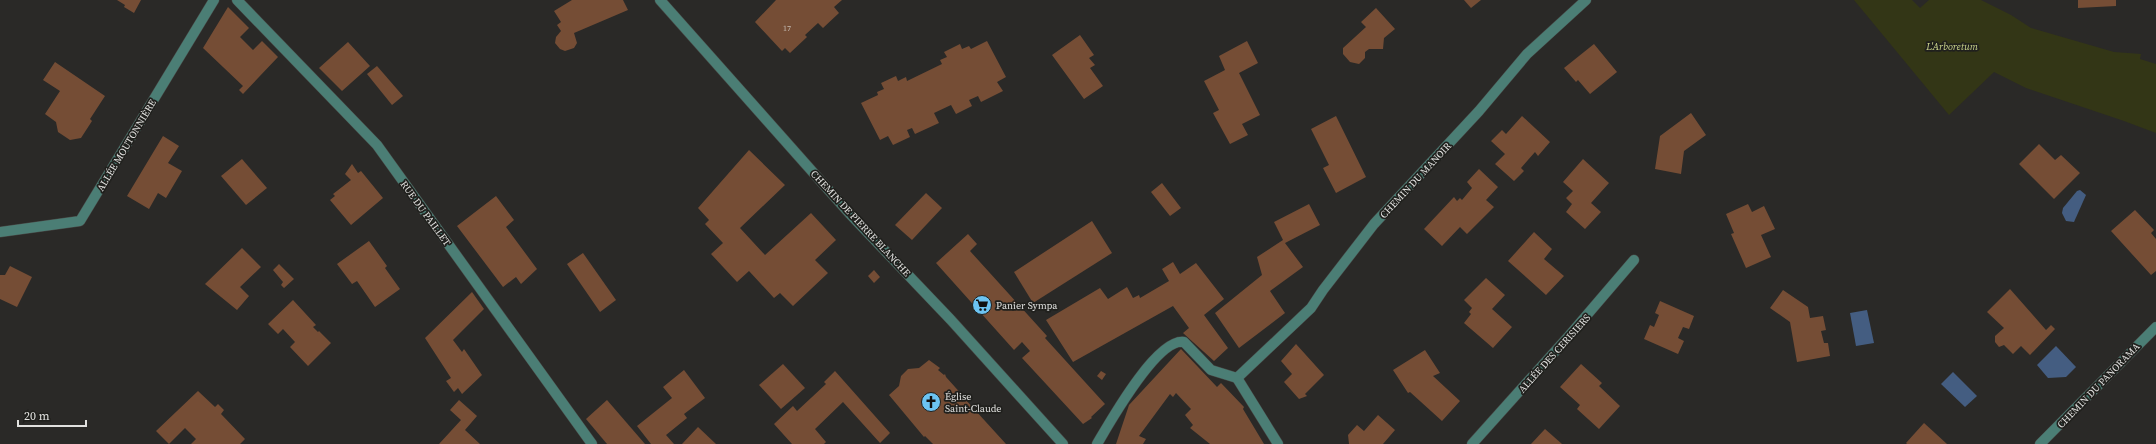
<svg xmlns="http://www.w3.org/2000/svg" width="2156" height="444" viewBox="0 0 2156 444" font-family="'Source Serif 4',serif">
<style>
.green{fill:#333616}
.water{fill:#445d81}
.building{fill:#754d35}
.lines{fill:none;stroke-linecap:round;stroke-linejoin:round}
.minor-casing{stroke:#474644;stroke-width:11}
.minor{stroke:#4b7e75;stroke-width:10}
.labels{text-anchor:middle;stroke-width:3.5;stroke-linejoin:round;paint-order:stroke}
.number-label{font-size:8px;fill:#c6bcb4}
.park-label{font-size:10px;font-style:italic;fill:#cdd78d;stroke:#20201d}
.street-label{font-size:10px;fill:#e1e1df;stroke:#20201d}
.poi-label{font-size:10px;fill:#e1e1df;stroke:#20201d;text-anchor:start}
</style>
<rect width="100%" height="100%" fill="#2a2927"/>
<path class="green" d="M1854,0h58l8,8 9,-8h52l30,15 20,13 83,24 27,2 -1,5 16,5v69l-32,-12 -98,-33 -32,-16 -45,43z"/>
<g class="water">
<path d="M2080,190l6,5 -12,27 -8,-1 -4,-8 1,-5 14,-17z"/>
<path d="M1867,310l7,33 -18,3 -6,-33z"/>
<path d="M2056,346l20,21 -10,10 -18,1 -11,-13z"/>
<path d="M1953,372l24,24 -12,11 -24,-23z"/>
</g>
<g class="building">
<path d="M117,0h24l-7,13 -10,-6 1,-2z"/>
<path d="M572,0h51l5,10 -54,23 3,10 -3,5 -9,3 -5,-2 -5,-6 1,-6 5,-6 -4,-6 4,-3 -7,-11z"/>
<path d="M776,0h66l-8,7 5,6 -16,15 -5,-5 -13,12 2,2 -17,16 -5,-5 -3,3 -27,-29z"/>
<path d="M1464,0h17l-10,8z"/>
<path d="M2078,0h38v6l-38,2z"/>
<path d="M228,7l21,21 -9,9 13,13 9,-9 16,16 -35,37 -4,-4 4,-4 -40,-38z"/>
<path d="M1376,8l19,21 -11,9 -1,11h-14l-4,3v6l-6,6 -9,-2 -7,-8v-6l23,-21 -5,-5z"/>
<path d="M1080,35l14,20 -5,3 6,7 -5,3 13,18 -19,13 -32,-44z"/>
<path d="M987,41l19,36 -9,5 6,9 -22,11 -3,-6 -9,4 3,6 -16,8 -5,-9 -17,8 5,10 -24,11 -3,-6 -5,2 3,7 -17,8 -5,-9 -8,4 -19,-37 17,-8 -1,-3 7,-3 -3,-6 15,-7 2,5 8,-4 1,4 35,-17 -2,-4 7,-3 -3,-5 16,-8 2,5 7,-3 2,3z"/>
<path d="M1247,41l11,22 -19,10 21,42 -18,9 6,11 -18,9 -17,-31 6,-3 -15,-29 21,-11 -6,-14z"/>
<path d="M348,42l22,24 -28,25 -23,-23z"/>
<path d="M1594,44l23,28 -27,22 -12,-14 -2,2 -12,-14z"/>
<path d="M55,62l50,34 -15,23 2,2 -11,17 -11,2 -12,-8 -2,-10 -11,-8 15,-23 -17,-11z"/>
<path d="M377,66l26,30 -11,9 -25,-31z"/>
<path d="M1691,113l15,22 -22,16 -3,23 -26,-5 5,-33z"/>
<path d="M1336,116l30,61 -30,16 -13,-25 6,-3 -18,-36z"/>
<path d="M1522,116l28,26 -12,14 -3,-4 -14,16 3,3 -10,10 -19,-17 10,-10 -14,-13 11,-11 4,4z"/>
<path d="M163,136l16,10 -11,17 14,8 -16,27 -8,-5 -9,16 -22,-13z"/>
<path d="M2039,144l16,16 6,-5 19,18 -26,26 -35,-35z"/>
<path d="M749,150l36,35 -45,43 25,27 46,-42 25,27 -21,20 13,13 -35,33 -13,-13 -6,5 -25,-27 -12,11 -26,-28 12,-11 -18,-19 4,-4 -11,-12z"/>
<path d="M242,159l25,29 -21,17 -25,-29z"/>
<path d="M1583,159l26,24 -18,20 10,9 -16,17 -19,-17 6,-8 -6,-6 7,-7 -10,-9z"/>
<path d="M352,164l6,9 3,-2 22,27 -32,27 -21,-25 5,-4 -2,-2 18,-14 -6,-6z"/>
<path d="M1479,169l19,18 -12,13 8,7 -27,27 -7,-7 -18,19 -18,-17 30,-32 3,4 3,-3 2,2 10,-12 -5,-6z"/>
<path d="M1162,183l19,25 -11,8 -19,-24z"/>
<path d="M926,193l16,15 -30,32 -17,-15z"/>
<path d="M496,196l18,24 -8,7 31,42 -16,15 -5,-7 -13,10 -46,-61z"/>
<path d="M1309,204l11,21 -35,18 18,24 -33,24 15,22 -46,35 -24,-35 47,-38 -5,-18 26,-17 -9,-18z"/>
<path d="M1748,204l4,8 12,-6 11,23 -14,6 10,22 -25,11 -15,-34 3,-1 -8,-19z"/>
<path d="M2135,210l19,20 -3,3 5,6v32l-5,4 -40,-44z"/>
<path d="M1092,221l20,32 -79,50 -19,-31z"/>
<path d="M1534,232l18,17 -8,10 20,17 -18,19 -38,-34z"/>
<path d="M968,234l9,10 -7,7 77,85 -2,2 60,66 -14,13 1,1 -9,6 -61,-66 8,-7 -8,-9 -8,8 -78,-87z"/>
<path d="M369,241l18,25 -2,2 15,21 -25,18 -18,-26 -5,3 -15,-20z"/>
<path d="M242,248l19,19 -21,20 9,9 -12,14 -32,-26z"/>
<path d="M583,253l33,47 -16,12 -33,-48z"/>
<path d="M1173,262l7,12 16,-11 28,36 -20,16 24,33 -14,13 -31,-28 6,-5 -16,-22 -100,56 -27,-42 54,-32 8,11 19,-12 6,11 6,-3 1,3 29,-17 -7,-12z"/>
<path d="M279,264l15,15 -10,9 -3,-3 2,-3 -10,-12z"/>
<path d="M10,266l22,11 -15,30 -17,-8v-24h5z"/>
<path d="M874,270l6,7 -6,6 -6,-7z"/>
<path d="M1486,278l19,17 -13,14 20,18 -19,21 -29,-25 7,-9 -2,-2 3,-4 -8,-8z"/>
<path d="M2010,289l36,41 5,-5 4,4 -25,26 -9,-9 -8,8 -9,-9 -5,2 -4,-5v-6l9,-8 -17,-16z"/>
<path d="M1783,290l25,17 2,11 13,-2 3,14 -5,1 3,12h4l2,13 -33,6 -7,-40 -20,-14z"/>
<path d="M472,292l12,17 -31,31 9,12 2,-3 18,26 -20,19 -4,-6 -4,4 -8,-11 5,-3 -26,-40z"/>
<path d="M293,300l23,25 -3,2 5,5 1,-1 12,12 -23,23 -18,-19 5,-5 -12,-13 -5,5 -10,-10z"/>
<path d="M1660,301l34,15 -5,13 -6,-2 -5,11 6,3 -6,13 -34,-15 6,-14 4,2 5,-12 -4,-2z"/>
<path d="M1296,344l28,31 -19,19 2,2 -8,3 -15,-17 8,-8 -11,-13z"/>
<path d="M1181,349l36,38 4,-4 23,24 -1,2 21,35h-54l-20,-16 3,-3 -8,-10 6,-6 -15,-16 -3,4 -3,-3 -31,42 7,3 -3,5h-27l13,-39z"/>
<path d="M1425,350l15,23 -7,3 27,25 -18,20 -32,-29 -2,1 -15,-23z"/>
<path d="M929,360l11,8 -2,2 6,5 1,-1 1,3 18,20 1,-1v3l41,45h-73l-8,-8 -1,1 -35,-42 10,-9 2,-10 7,-7 11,-1z"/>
<path d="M783,364l22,24 -24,21 -22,-24z"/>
<path d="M1581,364l21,19 -3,3 21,20 -21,23 -22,-20 3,-4 -20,-18z"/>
<path d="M684,370l21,28 -21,16 3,4 -21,17 8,9h-23l-14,-18 35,-28 -9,-11z"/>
<path d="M835,371l55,62 -10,10 -37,-41 -28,27 11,13 -2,2h-32l-18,-20 19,-18 4,5 29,-27 -2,-2z"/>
<path d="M1101,371l5,3 -4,6 -5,-4z"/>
<path d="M198,391l17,16 3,-3 6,6 -3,4 24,25 -5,5h-49l5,-5 -11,-11 -16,16 -13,-13z"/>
<path d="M459,400l18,16 -12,14 15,14h-41l22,-24 -11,-10z"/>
<path d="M607,400l38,44h-38l-21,-25z"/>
<path d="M1378,415l17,15 -12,14h-34l-1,-9 9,-10 7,6z"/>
<path d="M1924,423l23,21h-40l-1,-1z"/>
<path d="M698,427l18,17h-34z"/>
<path d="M1545,429l17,15h-31z"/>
</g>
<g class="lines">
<g class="minor-casing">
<g id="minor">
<path d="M237,0l140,145 215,299"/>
<path d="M660,0l190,214 101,106 112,124"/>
<path d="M0,232l80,-11 134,-221"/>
<path d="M1237,378l74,-70 12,-18 51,-66 105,-113 48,-57 59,-54"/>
<path d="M1237,378l41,66"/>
<path d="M1097,444c13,-22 60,-106 87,-102l27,28 26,8"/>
<path d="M1472,444l96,-107 66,-77"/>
<path d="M2040,444l116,-117"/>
</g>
</g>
<use href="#minor" class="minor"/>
</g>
<defs>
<g id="supermarket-disc" transform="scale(1)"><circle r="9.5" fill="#6cc3f2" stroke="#20201d"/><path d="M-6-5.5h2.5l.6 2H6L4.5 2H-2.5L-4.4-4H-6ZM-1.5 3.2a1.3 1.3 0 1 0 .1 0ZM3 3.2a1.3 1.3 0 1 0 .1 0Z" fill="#111"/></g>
<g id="church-disc" transform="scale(1)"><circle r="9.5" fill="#6cc3f2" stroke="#20201d"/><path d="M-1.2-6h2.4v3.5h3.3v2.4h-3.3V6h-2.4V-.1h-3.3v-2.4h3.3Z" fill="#111"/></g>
</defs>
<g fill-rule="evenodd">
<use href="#supermarket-disc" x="982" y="305"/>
<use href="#church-disc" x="931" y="402"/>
</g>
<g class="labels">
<g class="number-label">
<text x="787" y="31">17</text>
</g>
<g class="park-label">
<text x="1952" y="50">L'Arboretum</text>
</g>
<g class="street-label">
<text transform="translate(126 145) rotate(-59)" y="4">ALLÉE MOUTONNIÈRE</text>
<text transform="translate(1415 180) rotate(-47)" y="4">CHEMIN DU MANOIR</text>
<text transform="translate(426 213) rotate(54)" y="4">RUE DU PAILLET</text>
<text transform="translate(861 223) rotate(47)" y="4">CHEMIN DE PIERRE BLANCHE</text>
<text transform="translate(1554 353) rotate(-48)" y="4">ALLÉE DES CERISIERS</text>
<text transform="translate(2098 385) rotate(-46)" y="4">CHEMIN DU PANORAMA</text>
</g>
<g class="poi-label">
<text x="996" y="309">Panier Sympa</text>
<text x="945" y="400">Église<tspan x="945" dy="12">Saint-Claude</tspan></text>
</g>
</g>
<path d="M18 420v6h68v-6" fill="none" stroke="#e1e1df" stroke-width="2"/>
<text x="24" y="420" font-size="12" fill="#e1e1df" stroke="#20201d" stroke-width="3" paint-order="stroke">20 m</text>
</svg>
